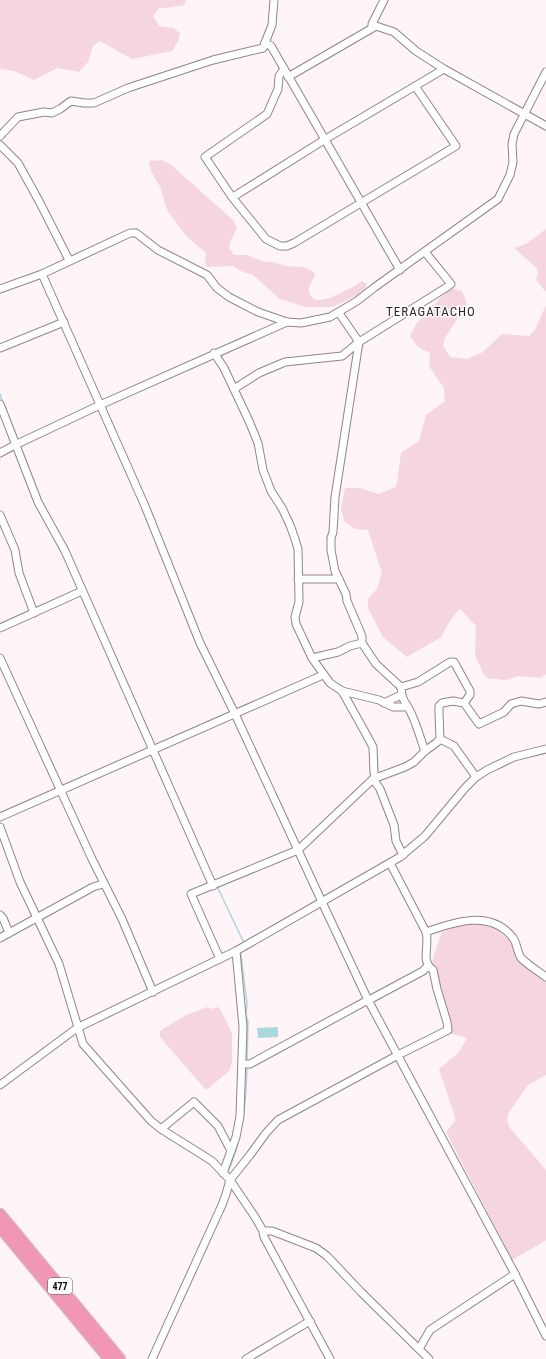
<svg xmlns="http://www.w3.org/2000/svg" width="546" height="1359" viewBox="0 0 546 1359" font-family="'Roboto Condensed',sans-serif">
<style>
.green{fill:#f5d5df}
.water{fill:#aad8dc}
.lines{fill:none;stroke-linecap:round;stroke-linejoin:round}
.stream{stroke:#aad8dc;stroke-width:1.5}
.minor-casing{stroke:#928388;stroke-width:9}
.highway-casing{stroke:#d4d3d3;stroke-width:13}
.minor{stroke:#fff;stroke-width:7}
.highway{stroke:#f097b6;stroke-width:11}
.labels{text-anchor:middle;stroke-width:3;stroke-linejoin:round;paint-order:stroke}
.shield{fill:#fff;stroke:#585556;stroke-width:1}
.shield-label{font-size:10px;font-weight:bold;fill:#110c0d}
.quarter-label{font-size:13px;letter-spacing:1px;fill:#32262a;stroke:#fff}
</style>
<rect width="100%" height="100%" fill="#fff4f7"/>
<g class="green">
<path d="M0,0h186l-2,5 -26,4 -5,7 6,10 14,2 7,5 -2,8 -6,10 -40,8 -32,-18 -7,5 -5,16 -9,10 -22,-4 -23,12 -20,-9 -14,-2z"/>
<path d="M162,160l8,4 63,56 4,8 -6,12 -2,8 5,7h13l17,7h9l12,4 18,1 11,5 1,4c-4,7 -9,12 -4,20 8,13 42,-10 52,-15l3,3v4l-10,8 -24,11h-27l-25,-8 -27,-24 -12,-4 -8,-5 -26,1 -2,-5 1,-9 -20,-17 -19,-26 -7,-24 -3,-4 -6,-11 -2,-10z"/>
<path d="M546,229v63l-10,-12 2,-8 -2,-5 -22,-19 12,-4z"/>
<path d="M450,288l12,3 5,12 -22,35 -2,8 7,11 17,2 16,-7 19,-18 27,2 6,-6 11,-25v369l-5,4 -23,-2 -12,4 -18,-2 -4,-3 -9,-20 1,-29 -16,-17 -9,10 -10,18 -34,20 -24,-20 -15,-29v-9l9,-10 5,-16 -14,-43 -13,-1 -11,-8 -3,-13 4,-20h14l20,6 16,-7 2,-4 4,-30 18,-12 7,-26 19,-14 -1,-13 -15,-22 1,-13 -12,-6 -8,-11 6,-12z"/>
<path d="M474,920l18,4 48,47 6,8v96l-18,10 -19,27 -2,8 3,8 36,42v70l-34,20 -66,-128 10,-12 -17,-51 20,-17 8,-14 -18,-5 -13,-45 -4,-27 10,-29z"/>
<path d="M208,1007l4,2 7,-2 13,26v30l-3,8 -23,19 -46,-53v-6l26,-16z"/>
</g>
<path class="water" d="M278,1027v10l-20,1 -1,-10z"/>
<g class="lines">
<g class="stream">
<path d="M0,394l3,9"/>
<path d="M217,886l26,55"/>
<path d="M241,955l6,48 -1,12 2,7 -1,39"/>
<path d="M227,1174c16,-35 19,-70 20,-108"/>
</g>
<g class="minor-casing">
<g id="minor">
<path d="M372,28v-4l12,-24"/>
<path d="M265,43l6,3 129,224"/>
<path d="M284,69l-5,7 -1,13 -11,25 -62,43 27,40 34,42 14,7h7l7,-3 162,-97 -41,-60"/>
<path d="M288,77l88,-51 18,6 22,19 28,18 102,57"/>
<path d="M0,136l18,-19 26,-5 8,1 8,-4 11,-8 13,2h10l34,-15 85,-28 50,-12 9,-23 2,-25"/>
<path d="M0,145l18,18 21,38 30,59"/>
<path d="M233,197l91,-57 120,-71"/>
<path d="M42,274l103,232 55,137 35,71 87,188 46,98 147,274 31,62"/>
<path d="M0,289l42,-15 88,-41h6l22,17 49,25 10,13 12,9 29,15 29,10 14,1 29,-6 27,-16 18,-14 123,-88 12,-24 3,-13 -1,-18 2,-10 32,-62"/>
<path d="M339,313l20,29 -24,155 -2,35 -2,6v12l4,21 11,23 1,7 15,35v7l14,21 25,23c1,16 5,14 10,26 6,12 9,25 14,38"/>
<path d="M0,348l64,-26"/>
<path d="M214,353l10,15 25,53 9,22 5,27 8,21 11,17 8,17 5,14 3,10 1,53 -4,15 1,7 16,34 18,25 12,8 24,43 7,13 1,26 2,5"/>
<path d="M234,389l25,-16 26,-11 57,-6 17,-14 88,-55 4,-3 -26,-32"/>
<path d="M0,404l38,98 27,49 148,335"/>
<path d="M0,453l15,-8 85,-40 187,-83"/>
<path d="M0,515l15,35 4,23 15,40"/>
<path d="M298,579h41"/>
<path d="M0,628l82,-37"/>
<path d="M0,658l92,201 30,60 31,73"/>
<path d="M312,658l26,-6 12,-6 12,-3"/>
<path d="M401,687l17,-5 32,-20h4l16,29v4l-6,8"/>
<path d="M342,691l37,9 14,7h14"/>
<path d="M384,703l17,-8"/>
<path d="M440,739l14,7 22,31"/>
<path d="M373,779l7,10 14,36 2,16 7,14"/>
<path d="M0,817l323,-142"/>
<path d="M0,827l20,55 39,82 24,80 68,77 10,8 51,32 18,19 25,37 8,14 1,6 66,122"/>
<path d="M0,915l3,3 6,15"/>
<path d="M426,932c28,-10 65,-23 87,6 4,5 4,14 8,20 7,7 17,13 25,19"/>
<path d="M0,938l93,-51 10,-3"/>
<path d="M220,959l-29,-65 107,-44 75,-71 32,-12 9,-5 11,-11 11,-8 4,-4 -1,-26v-7l3,-3 11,-2 11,2 15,21 25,-12 7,-8 10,-3 18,3 7,-2"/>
<path d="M369,1000l54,-29 5,-5"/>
<path d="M243,1064h7l118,-64"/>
<path d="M0,1085l77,-57 159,-77 164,-94 25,-21 40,-48 11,-11 11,-7 27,-13 32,-8"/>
<path d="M161,1129l33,-27 24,24 13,25"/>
<path d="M223,1173l13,-36 4,-21 3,-89 -7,-76"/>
<path d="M263,1231h9l44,17 11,8 34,36 68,67"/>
<path d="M419,1349l11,-19 85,-56"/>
<path d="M152,1359l70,-154 4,-11 4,-14 20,-25 16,-22 12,-13 120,-65 50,-25 -1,-8 -10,-33 -4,-19c-13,-9 -3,-24 -7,-38l-36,-69"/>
<path d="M246,1359l64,-38"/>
</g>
</g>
<g class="highway-casing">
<g id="highway">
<path d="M0,1214l120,145"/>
<path d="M0,1227l109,132"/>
</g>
</g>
<use href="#minor" class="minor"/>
<use href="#highway" class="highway"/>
</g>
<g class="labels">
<rect class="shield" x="48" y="1278" width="24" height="16" rx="3"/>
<g class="shield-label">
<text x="60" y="1290">477</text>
</g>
<g class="quarter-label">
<text x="431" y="316">TERAGATACHO</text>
</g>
</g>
</svg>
